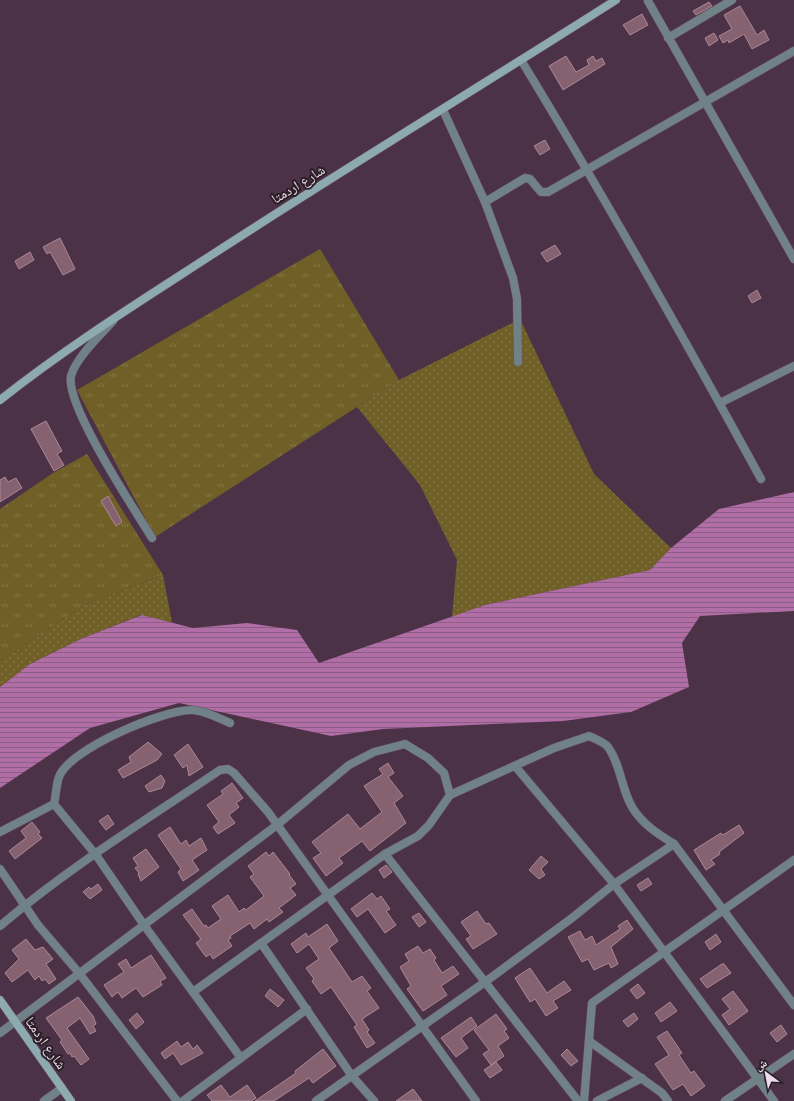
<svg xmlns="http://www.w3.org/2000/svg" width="794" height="1101" viewBox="0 0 794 1101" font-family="Quicksand,'Noto Naskh Arabic',sans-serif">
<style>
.grass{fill:url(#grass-dots)}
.park{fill:url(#park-tufts)}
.water{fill:url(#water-rules)}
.building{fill:#866271;stroke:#ac8796}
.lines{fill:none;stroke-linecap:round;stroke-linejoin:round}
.minor-casing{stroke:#695064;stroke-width:9}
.secondary-casing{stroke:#695064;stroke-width:9}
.minor{stroke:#708287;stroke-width:8}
.secondary{stroke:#8caab0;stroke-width:8}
.labels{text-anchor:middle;stroke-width:4;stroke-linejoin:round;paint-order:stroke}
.street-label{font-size:14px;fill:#ecdbe8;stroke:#2a1e28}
</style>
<defs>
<pattern id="grass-dots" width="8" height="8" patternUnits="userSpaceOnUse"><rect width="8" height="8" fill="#706027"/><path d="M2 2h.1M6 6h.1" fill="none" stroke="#857646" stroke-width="1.8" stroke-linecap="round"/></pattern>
<pattern id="park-tufts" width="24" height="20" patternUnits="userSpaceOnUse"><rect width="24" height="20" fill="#706027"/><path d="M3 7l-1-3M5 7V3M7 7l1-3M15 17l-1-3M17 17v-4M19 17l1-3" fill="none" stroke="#857646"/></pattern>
<pattern id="water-rules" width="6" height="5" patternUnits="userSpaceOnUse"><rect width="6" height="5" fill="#b06da6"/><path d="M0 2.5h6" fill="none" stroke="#8b5e84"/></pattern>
</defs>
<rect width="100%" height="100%" fill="#4c3247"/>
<g class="grass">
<path d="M520,319l74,155 77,74 -21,22 -165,35 -33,12 5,-57 -37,-75 -63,-78 42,-27z"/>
<path d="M163,575l9,48 -31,-8 -58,23 -53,26 -30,23v-26l86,-57z"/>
</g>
<g class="park">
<path d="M320,249l79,131 -244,157 -78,-147z"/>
<path d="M87,454l76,121 -77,29 -86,57v-152l53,-36z"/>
</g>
<path class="water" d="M794,492v119l-94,5 -18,27 7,44 -58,25 -68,9 -180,8 -52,7 -152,-33 -89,25 -90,60v-101l30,-23 53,-26 59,-23 51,13 54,-5 50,7 22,33 166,-58 165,-35 21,-22 48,-39z"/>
<g class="building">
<path d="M709,2l3,4 -16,9 -3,-4z"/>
<path d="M740,6l17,29 7,-5 5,10 -17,9 -8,-15 -15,9 -1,-3 -5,3 -4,-7 13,-7 -8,-14z"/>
<path d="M642,14l6,11 -18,10 -7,-10z"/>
<path d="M714,33l4,7 -9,6 -4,-8z"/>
<path d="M566,56l10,16 13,-7 -2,-5 6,-4 3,5 6,-3 3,6 -42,26 -14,-24z"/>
<path d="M545,140l5,9 -10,6 -6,-9z"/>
<path d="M60,238l15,31 -12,6 -13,-23 -3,2 -4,-7z"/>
<path d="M555,245l6,9 -14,8 -6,-9z"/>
<path d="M30,252l4,8 -15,9 -4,-8z"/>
<path d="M757,290l4,8 -9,5 -4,-7z"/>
<path d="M46,421l16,30 -5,3 7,11 -10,6 -23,-42z"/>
<path d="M5,477l3,5 8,-4 6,10 -22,14v-22z"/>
<path d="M108,496l14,26 -6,4 -15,-25z"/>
<path d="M148,742l14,12 -5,6 -34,18 -5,-8 13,-8 -2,-5z"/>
<path d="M188,744l15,23 -14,9 -2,-11 -4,3 -9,-13z"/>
<path d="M388,763l6,10 -6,4 15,19 -9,7 12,20 -36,28 -8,-10 -23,17 4,5 -17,13 -13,-18 8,-5 -9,-11 36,-28 12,15 22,-17 -18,-26 19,-12 -4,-5z"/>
<path d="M161,775l4,6 -3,7 -13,4 -4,-6z"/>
<path d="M232,783l11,15 -7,5 3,4 -10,8 6,8 -17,11 -5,-7 6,-5 -12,-17 16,-11 -2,-3z"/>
<path d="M108,815l6,9 -8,6 -7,-9z"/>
<path d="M32,822l8,10 -2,2 4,4 -27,21 -6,-8 17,-13 -5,-7z"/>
<path d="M739,825l5,8 -25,19 1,2 -9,6 4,4 -9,6 -12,-20 27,-17 2,2z"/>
<path d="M170,827l11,17 5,-4 3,6 12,-8 6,12 -15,10 7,10 -16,11 -5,-9 3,-3 -23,-34z"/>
<path d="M146,849l13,18 -18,14 -3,-7 1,-1 -4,-5 3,-2 -5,-8z"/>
<path d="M266,852l3,4 4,-4 17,22 -1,1 7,9 -6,4 6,7 -17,13 4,4 -14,10 -2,-3 -13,10 -4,-6 -20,13 1,2 -3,2 4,6 -19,13 -3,-5 -4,3 -10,-14 5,-4 -18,-24 9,-6 12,17 2,-1 2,3 13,-9 -9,-13 16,-11 11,17 5,-4 2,2 18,-14 -14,-19 4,-3 -6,-8z"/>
<path d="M541,856l7,6 -7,7 4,6 -6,4 -10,-9z"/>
<path d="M386,865l6,7 -8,6 -5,-8z"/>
<path d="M648,878l4,6 -11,7 -4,-6z"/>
<path d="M98,884l4,6 -12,9 -7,-7 6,-5 2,2z"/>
<path d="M372,893l5,6 4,-3 9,13 -4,2 10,14 -11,8 -17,-24 -11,8 -6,-8z"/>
<path d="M477,911l9,13 3,-1 8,11 -24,15 -7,-10 5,-3 -10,-14z"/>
<path d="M419,913l7,9 -7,5 -7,-10z"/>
<path d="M627,920l6,9 -22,18 7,17 -7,4 -2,-5 -15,7 -6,-11 -6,3 -14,-25 12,-6 5,9 7,-4 4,9 24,-16 -2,-3z"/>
<path d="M327,924l11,17 -9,7 23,34 10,-6 9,12 -4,3 12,17 -17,11 7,11 -2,2 8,11 -8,5 -13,-21 3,-2 -26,-38 -10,7 -9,-13 2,-2 -8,-11 13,-9 -10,-15 -12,9 -6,-9 15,-11 2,4z"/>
<path d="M716,934l5,8 -11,8 -5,-8z"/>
<path d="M26,939l9,11 8,-3 10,12 -7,5 10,15 -7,5 -4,-5 -3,2 -3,-5 -4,4 -7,-10 -16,12 -7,-9 14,-14 -7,-9z"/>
<path d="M418,946l5,7 7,-4 6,9 -2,2 8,13 11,-7 6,8 -18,12 6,9 -24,16 -16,-22 4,-3 -11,-19 9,-6 -4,-7z"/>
<path d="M151,955l15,23 -6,3 2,4 -19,12 -7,-9 -14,10 -4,-6 -6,5 -8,-12 20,-13 -6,-8 8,-5 5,9z"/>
<path d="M722,964h2l7,9 -24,15 -7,-9z"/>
<path d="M530,968l17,25 17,-12 7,9 -18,11 5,7 -12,8 -11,-17 -5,3 -15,-24z"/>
<path d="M638,984l7,9 -8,6 -7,-9z"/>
<path d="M270,989l14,11 -6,7 -13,-11z"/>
<path d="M733,991l15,20 -19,14 -7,-10 8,-6 -8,-10z"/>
<path d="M78,997l15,19 3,8 -3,2 3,5 -6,3 -10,-16 -13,10 22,31 -8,6 -7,-9 -2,1 -2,-4 -2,1 -8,-12 2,-2 -16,-22z"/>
<path d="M670,1002l7,9 -16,11 -6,-9z"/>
<path d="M137,1013l7,9 -8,7 -7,-9z"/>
<path d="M634,1013l4,6 -10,8 -5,-6z"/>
<path d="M496,1014l11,15 -3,2 5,7 -11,8 6,10 -13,9 -8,-11 6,-4 -15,-20z"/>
<path d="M471,1017l6,9 -16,12 7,10 -12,9 -15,-19z"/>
<path d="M781,1025l6,9 -10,8 -7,-9z"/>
<path d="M667,1031l15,22 -3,2 12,18 3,-2 11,15 -14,10 -8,-12 -10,6 -18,-26 14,-9 -12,-18z"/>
<path d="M177,1041l4,6 7,-5 5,7 4,-4 6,8 -22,12 -8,-12 -8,6 -4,-6z"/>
<path d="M323,1049l13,17 -23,17 -4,-5 -35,23h-19l41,-28 -1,-2z"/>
<path d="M567,1049l11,12 -7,5 -10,-11z"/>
<path d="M496,1062l6,8 -12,8 -6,-8z"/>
<path d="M221,1085l9,12 17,-12 9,13 -5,3h-39l-5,-6z"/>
<path d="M413,1089l9,12h-26z"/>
</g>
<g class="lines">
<g class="minor-casing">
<g id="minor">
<path d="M648,1l146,258"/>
<path d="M668,38l64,-38"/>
<path d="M521,60c84,138 163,278 240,419"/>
<path d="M443,110l42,92 28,76 4,21 1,63"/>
<path d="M485,202l40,-24 5,1 11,13h7l246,-141"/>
<path d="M113,321c-13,14 -37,37 -42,55 -6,29 64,134 81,162"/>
<path d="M720,403l74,-37"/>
<path d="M515,766l99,118 160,217"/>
<path d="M450,795l104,-47 35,-12c6,3 15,6 19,11 13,18 13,41 24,60 10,17 26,27 42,37l120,161"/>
<path d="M54,804l42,51 48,70 97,133"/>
<path d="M0,832l54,-28c2,-8 2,-19 5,-27 10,-28 105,-68 134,-67 13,1 25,8 37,13"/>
<path d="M385,854l193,247"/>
<path d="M0,869l38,56 41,48 98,128"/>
<path d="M0,926c68,-58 146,-106 220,-156l8,-1 6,4 34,39 208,289"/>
<path d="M261,943l91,133 22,25"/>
<path d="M0,1033l277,-208 72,-60 25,-13 31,-8 23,14 16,15 6,22 -21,30 -11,11 -33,18 -192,138"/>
<path d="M589,1041l73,52 6,8"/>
<path d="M44,1101l18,-13"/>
<path d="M183,1101l124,-92"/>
<path d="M316,1101l169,-119 87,-64 42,-34 60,-40"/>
<path d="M584,1101l8,-98 202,-143"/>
<path d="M597,1101l45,-23"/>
<path d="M725,1101l69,-47"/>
</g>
</g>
<g class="secondary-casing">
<g id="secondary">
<path d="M0,400c67,-53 139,-98 210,-144 134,-87 271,-170 406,-256"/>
<path d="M0,1000l71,101"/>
</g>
</g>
<use href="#minor" class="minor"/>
<use href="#secondary" class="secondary"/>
</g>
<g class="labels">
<g class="street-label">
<text transform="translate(298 184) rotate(-32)" y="5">شارع اردمتا</text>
<text transform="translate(46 1043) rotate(55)" y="5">شارع اردمتا</text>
</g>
</g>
<g transform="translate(766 1073) rotate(328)" stroke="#2a1e28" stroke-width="3" paint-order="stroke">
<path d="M0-3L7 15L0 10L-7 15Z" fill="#ecdbe8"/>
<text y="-6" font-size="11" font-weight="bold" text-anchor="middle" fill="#ecdbe8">ش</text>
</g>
</svg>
